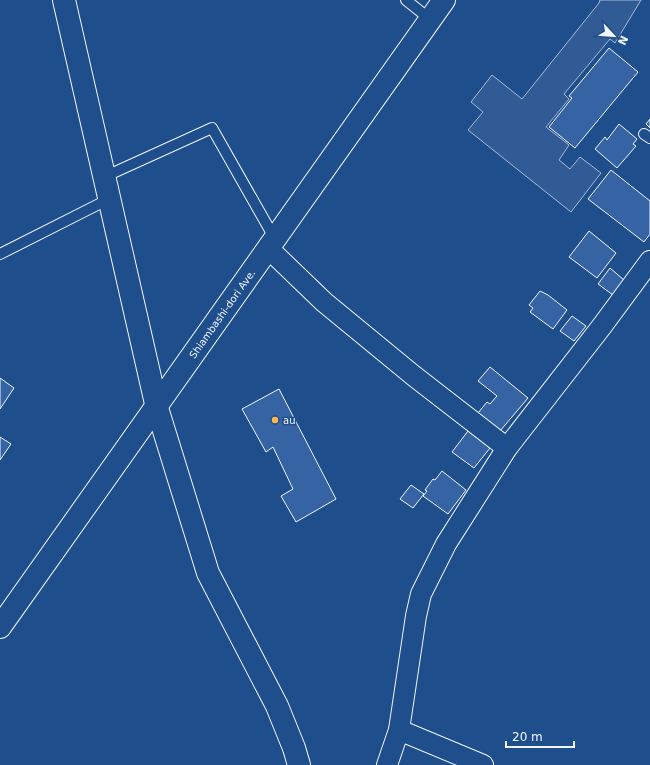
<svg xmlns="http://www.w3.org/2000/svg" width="650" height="765" viewBox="0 0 650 765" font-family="'DejaVu Sans',sans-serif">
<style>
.parking{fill:#305b95;stroke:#a8bbd7}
.building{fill:#3563a3;stroke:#f2f6ff}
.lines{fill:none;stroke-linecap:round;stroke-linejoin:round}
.lane-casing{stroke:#f2f6ff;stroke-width:12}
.street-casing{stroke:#f2f6ff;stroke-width:22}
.secondary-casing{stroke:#f2f6ff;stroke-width:24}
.lane{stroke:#1f4e8c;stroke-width:10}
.street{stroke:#1f4e8c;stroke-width:20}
.secondary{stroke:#1f4e8c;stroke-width:22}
.poi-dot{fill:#ffb74d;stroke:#1f4e8c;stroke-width:1.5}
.labels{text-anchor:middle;stroke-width:3;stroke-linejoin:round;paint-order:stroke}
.street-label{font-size:10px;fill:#f2f6ff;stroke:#1f4e8c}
.poi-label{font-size:10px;fill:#f2f6ff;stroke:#1f4e8c;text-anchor:start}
</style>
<rect width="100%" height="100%" fill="#1f4e8c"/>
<path class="parking" d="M600,0h41l-26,43 -5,-4 -46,55 5,5 -23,28 23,18 -10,15 11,9 10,-12 21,16 -30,39 -103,-82 15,-18 -12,-10 21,-27 30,24 77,-96z"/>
<g class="building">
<path d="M609,48l29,24 -63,76 -26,-21 23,-29 -3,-2z"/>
<path d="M650,119v9l-4,-4z"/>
<path d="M619,124l18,15 -4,5 3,2 -19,22 -22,-19 10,-12 2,3z"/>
<path d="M611,170l39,31v33l-6,8 -56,-43z"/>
<path d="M589,231l27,22 -19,25 -28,-21z"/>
<path d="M610,268l14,12 -11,15 -15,-11z"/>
<path d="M540,291l8,4 19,15 -14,19 -23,-17 3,-4 -4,-3z"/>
<path d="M572,316l14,10 -12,15 -14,-10z"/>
<path d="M490,367l38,31 -28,33 -22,-18 9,-11 3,2 7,-8 -19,-15z"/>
<path d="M0,378l14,10 -14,21z"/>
<path d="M279,389l57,110 -40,23 -15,-26 12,-7 -20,-42 -7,5 -24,-43z"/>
<path d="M468,431l22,17 -16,20 -22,-16z"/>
<path d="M0,437l11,7 -11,16z"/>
<path d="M442,471l24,19 -18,24 -25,-18 4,-5 -2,-1 8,-11 2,1z"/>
<path d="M411,485l13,9 -11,14 -13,-9z"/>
</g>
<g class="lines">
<g class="lane-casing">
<g id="lane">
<path d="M406,0l25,20"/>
<path d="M644,134l6,4"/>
<path d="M104,177l108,-49 63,111"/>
<path d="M0,254l109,-55"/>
</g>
</g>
<g class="street-casing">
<g id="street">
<path d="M269,249l55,53 90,74 93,72"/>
<path d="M399,730l84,35"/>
<path d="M387,765l12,-35 17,-114 5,-22 25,-50 61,-96 95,-122 48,-65"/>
</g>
</g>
<g class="secondary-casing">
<g id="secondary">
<path d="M64,0l93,408 51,165 69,133 17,42 5,17"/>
<path id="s1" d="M0,627l444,-627"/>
</g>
</g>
<use href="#lane" class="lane"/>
<use href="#street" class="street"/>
<use href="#secondary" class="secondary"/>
</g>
<circle class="poi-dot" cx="275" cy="420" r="4"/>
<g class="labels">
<g class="street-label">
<text dy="4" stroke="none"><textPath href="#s1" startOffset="384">Shiambashi-dori Ave.</textPath></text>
</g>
<g class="poi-label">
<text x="283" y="424">au</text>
</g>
</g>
<g transform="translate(614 36) rotate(116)" stroke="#1f4e8c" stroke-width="3" paint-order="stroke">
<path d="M0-3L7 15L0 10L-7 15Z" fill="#f2f6ff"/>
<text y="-6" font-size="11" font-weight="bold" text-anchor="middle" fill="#f2f6ff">N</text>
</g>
<path d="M506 741v6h68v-6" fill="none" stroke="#f2f6ff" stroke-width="2"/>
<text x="512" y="741" font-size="12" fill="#f2f6ff" stroke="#1f4e8c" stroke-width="3" paint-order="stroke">20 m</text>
</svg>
